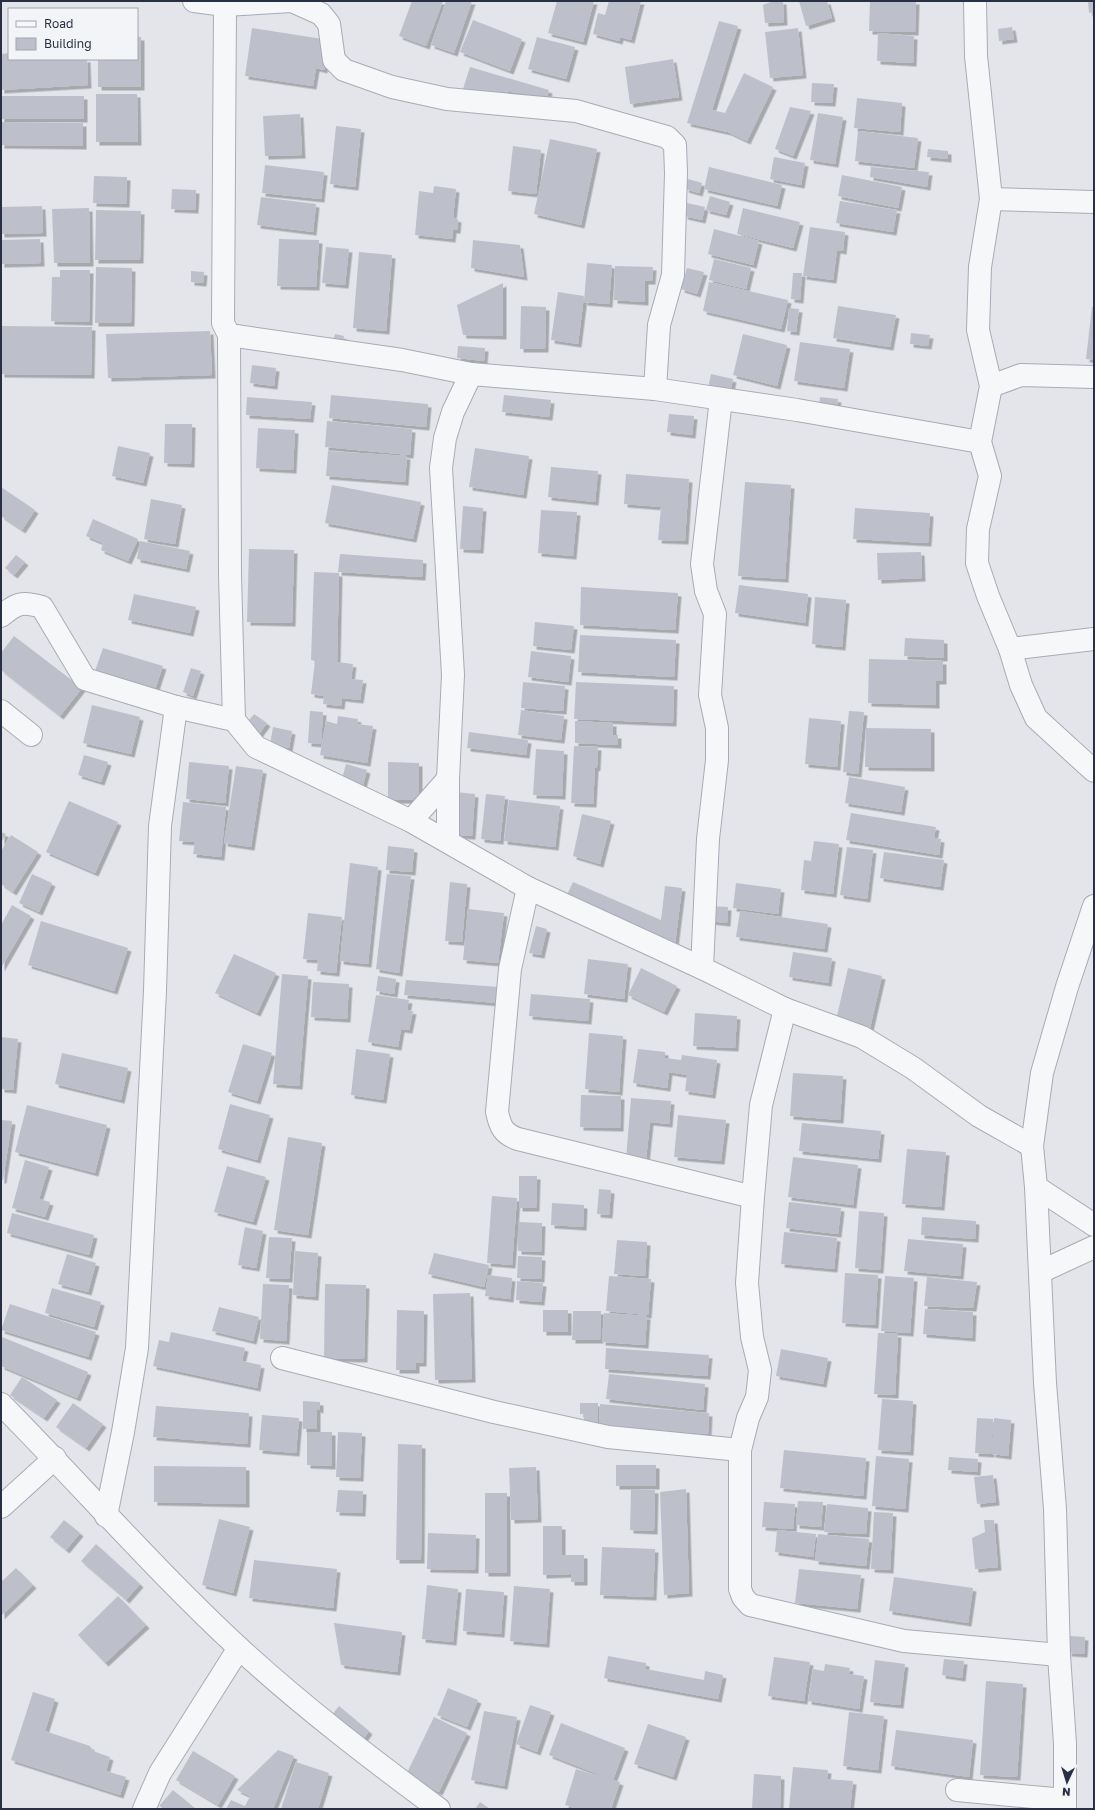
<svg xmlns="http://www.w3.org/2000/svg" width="1095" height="1810" viewBox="0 0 1095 1810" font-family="'Golos Text',sans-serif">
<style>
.building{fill:#bdc0cb;filter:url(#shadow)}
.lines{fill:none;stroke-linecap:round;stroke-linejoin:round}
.minor-casing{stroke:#a8abb6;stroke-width:24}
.minor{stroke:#f6f7f9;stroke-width:22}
</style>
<defs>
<filter id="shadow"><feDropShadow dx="3.5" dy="3.5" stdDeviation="0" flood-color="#0004"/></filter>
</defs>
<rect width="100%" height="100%" fill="#e3e5eb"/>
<g class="building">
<path d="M412,1h31l-17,45 -27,-10z"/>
<path d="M446,1h26l-18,52 -23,-8z"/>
<path d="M557,1h37l-11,41 -35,-9z"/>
<path d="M609,1h32l-10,39 -11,-3 -1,4 -26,-7 5,-21 7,2z"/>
<path d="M773,1h10l1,21 -19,1 -2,-18z"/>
<path d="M799,1h28l5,17 -26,8z"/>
<path d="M870,1h46l-1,31 -46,-1z"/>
<path d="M1088,1h6v11l-5,1z"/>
<path d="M473,20l49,19 -12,32 -50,-19z"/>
<path d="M719,21l19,5 -26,84 13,3 19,-40 29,14 -26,54 -19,-9 -41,-9z"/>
<path d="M1012,27l2,12 -15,2 -1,-12z"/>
<path d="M252,28l77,12 -5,30 -8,-2 -3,18 -68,-10z"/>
<path d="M798,28l5,47 -33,3 -5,-46z"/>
<path d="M878,33l36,3 -1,27 -36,-2z"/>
<path d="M137,37h4v50h-43v-28h39z"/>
<path d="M537,37l38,10 -9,32 -38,-10z"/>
<path d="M9,53v6h78l1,26 -87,5v-36z"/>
<path d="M673,59l6,38 -49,7 -5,-37z"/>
<path d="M470,67l79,23 -3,12 -38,-11 -3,10 -42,-12z"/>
<path d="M812,83l22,1 -2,19 -21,-1z"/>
<path d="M96,94h41l1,48h-42z"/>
<rect x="1" y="96" width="83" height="23"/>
<path d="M857,98l45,5 -2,29 -46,-4z"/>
<path d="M790,107l21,4 -18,45 -18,-7z"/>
<path d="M818,113l25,4 -8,47 -25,-4z"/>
<path d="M300,114l2,41 -37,1 -2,-40z"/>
<path d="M1,122l82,1v23l-82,-1z"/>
<path d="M336,126l25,3 -6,58 -25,-3z"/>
<path d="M858,131l60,7 -4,30 -59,-7z"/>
<path d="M550,139l47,10 -16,76 -47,-11z"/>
<path d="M513,146l28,4 -5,44 -28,-3z"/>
<path d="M928,149l20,2v8l-21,-2z"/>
<path d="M774,157l31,6 -4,22 -31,-6z"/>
<path d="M265,165l59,7 -3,27 -59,-6z"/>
<path d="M709,167l73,18 -5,21 -73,-17z"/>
<path d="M871,167l58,5 -2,15 -57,-10z"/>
<path d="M842,175l60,12 -4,21 -60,-12z"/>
<path d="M94,176l33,1 -1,27 -33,-1z"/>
<path d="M688,179l14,4 -3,10 -14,-4z"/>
<path d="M434,186l22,3 -3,29 5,1 -1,11h-4l-1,9 -37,-4 4,-44 14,2z"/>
<path d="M172,189l24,1 -1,20 -24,-1z"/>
<path d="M710,196l20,6 -4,13 -20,-5z"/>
<path d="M261,197l55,7 -3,28 -56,-7z"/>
<path d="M840,201l57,9 -4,22 -57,-9z"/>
<path d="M687,203l18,4 -3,13 -18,-4z"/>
<path d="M42,206l1,27 -42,1v-27z"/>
<path d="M89,208l1,55h-36l-2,-54z"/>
<path d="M743,208l57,14 -7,26 -56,-14z"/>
<path d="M96,210l45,1 -1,49h-45z"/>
<path d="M810,227l35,5 -2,19 -6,-1 -4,30 -30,-4z"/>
<path d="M714,229l45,12 -6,24 -45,-11z"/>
<path d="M40,239l1,24 -40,1v-24z"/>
<path d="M279,239l40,1 -3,47 -39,-1z"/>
<path d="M473,240l47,5 4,32 -53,-9z"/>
<path d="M326,247l23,2 -4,36 -23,-2z"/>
<path d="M359,252l33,3 -6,76 -33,-3z"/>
<path d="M714,259l37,9 -5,21 -37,-9z"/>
<path d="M587,263l25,2 -3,39 -25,-2z"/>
<path d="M615,266l38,1 -1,14h-7v21l-31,-2z"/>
<path d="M96,267l36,1 -1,55h-36z"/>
<path d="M687,268l17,4 -7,22 -16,-5z"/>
<path d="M60,270h30l-1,52 -38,-1 1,-44h8z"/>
<path d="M191,271l13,1 -1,11 -12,-1z"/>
<path d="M793,273h9l-2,27 -9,-1z"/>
<path d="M709,282l79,18 -7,29 -78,-18z"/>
<path d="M503,283v53l-40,-1 -6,-30z"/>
<path d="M558,292l26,4 -6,48 -27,-4z"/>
<path d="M521,306l25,1 -1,42h-25z"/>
<path d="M838,306l58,9 -6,32 -57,-9z"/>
<path d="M1092,307h2v53l-8,-1z"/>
<path d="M789,308l10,1 -3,23 -9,-1z"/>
<path d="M1,326l91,1 -1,48 -90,-1z"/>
<path d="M210,331l2,44 -104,3 -2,-44z"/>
<path d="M911,333l19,2 -2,11 -18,-2z"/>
<path d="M335,334l9,2 -2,11 -10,-2z"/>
<path d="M743,334l44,11 -10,41 -44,-11z"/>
<path d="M800,342l50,7 -6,39 -50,-7z"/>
<path d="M458,346l27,2 -1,13 -27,-3z"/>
<path d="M252,365l24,3 -2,18 -24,-3z"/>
<path d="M711,374l22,5 -3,14 -22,-5z"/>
<path d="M331,395l97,9 -2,23 -97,-9z"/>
<path d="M504,395l47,5 -2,17 -47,-5z"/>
<path d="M247,397l65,5 -2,17 -64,-4z"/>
<path d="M820,397l18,2 -2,11 -17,-2z"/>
<path d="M669,414l25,2 -2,19 -25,-3z"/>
<path d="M327,421l85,8 -2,26 -85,-8z"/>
<path d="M165,424h27l-1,40 -27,-1z"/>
<path d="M258,428l37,2 -2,40 -37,-2z"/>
<path d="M118,446l32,7 -7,30 -31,-7z"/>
<path d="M475,448l54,8 -6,39 -54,-8z"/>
<path d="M328,451l79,5 -2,26 -79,-6z"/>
<path d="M551,467l47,4 -3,31 -47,-5z"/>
<path d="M626,474l63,5 -4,62 -27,-1 3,-33 -37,-3z"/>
<path d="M745,482l46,3 -6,94 -47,-3z"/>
<path d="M332,485l89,17 -8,37 -88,-16z"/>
<path d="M1,487l34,23 -13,20 -21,-14z"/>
<path d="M151,499l31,6 -7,39 -31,-5z"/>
<path d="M463,506l20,2 -3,42 -20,-1z"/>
<path d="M855,508l75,5 -2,30 -75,-4z"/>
<path d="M541,510l36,2 -4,44 -35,-3z"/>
<path d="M93,519l45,20 -10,22 -27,-11 2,-7 -17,-7z"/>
<path d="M140,541l50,10 -4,18 -49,-10z"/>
<path d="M249,549l45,1 -2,73 -45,-1z"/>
<path d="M921,552l1,26 -44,2 -1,-27z"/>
<path d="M340,554l83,6 -1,17 -84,-5z"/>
<path d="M16,555l9,7 -11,13 -9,-7z"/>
<path d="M314,572l25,1 -2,89 16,2 -2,15 12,1 -3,20 -18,-2 -1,8 -18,-2 1,-8 -13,-2 4,-33 -4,-1z"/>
<path d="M739,585l69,9 -3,29 -70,-10z"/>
<path d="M581,587l97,6 -3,37 -95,-5z"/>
<path d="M134,594l62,13 -6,26 -62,-13z"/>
<path d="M815,597l31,3 -4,47 -30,-3z"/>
<path d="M535,622l39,4 -3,24 -38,-4z"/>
<path d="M580,635l96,5 -2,37 -96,-5z"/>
<path d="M14,636l68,52 -22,28 -59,-46v-17z"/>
<path d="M905,638l39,2v18l-40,-2z"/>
<path d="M103,648l60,18 -8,24 -60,-19z"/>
<path d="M531,651l40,5 -3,26 -40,-5z"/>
<path d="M869,659l74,2v20h-7v24l-68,-2z"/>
<path d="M191,668l10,3 -8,25 -10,-4z"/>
<path d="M523,682l42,4 -2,25 -42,-3z"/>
<path d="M576,682l98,4 -1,37 -99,-4z"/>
<path d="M92,705l48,12 -9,37 -48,-11z"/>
<path d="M521,710l43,6 -3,24 -43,-5z"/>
<path d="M310,711l13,1 -2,32 -13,-1z"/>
<path d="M849,711l15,1 -6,62 -15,-2z"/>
<path d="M254,714l13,9 -8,11 -13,-10z"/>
<path d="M338,716l20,3 -1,5 16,2 -6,37 -47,-8 6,-34 11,3z"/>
<path d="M809,718l32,3 -4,46 -32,-3z"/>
<path d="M575,721l38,2v12h5v10l-43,-2z"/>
<path d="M273,727l19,4 -3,17 -19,-3z"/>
<path d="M866,728l65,1v39l-66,-1z"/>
<path d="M469,732l59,8 -2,15 -59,-7z"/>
<path d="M574,746l24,1 -1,20 -2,1 -2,36 -22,-1z"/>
<path d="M536,749l28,2 -2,45 -29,-1z"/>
<path d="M84,755l24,7 -7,20 -23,-7z"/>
<path d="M189,762l40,4 -4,37 -39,-4z"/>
<path d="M388,762l31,1v37h-31z"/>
<path d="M346,764l21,6 -4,15 -21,-6z"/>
<path d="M236,766l27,4 -12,77 -27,-4z"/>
<path d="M849,777l56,10 -4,25 -56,-9z"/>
<path d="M456,792l19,2 -3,42 -20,-1z"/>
<path d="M486,794l19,2 -5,45 -19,-2z"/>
<path d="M509,800l51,6 -5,41 -51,-6z"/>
<path d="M69,801l49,21 -23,51 -49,-21z"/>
<path d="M183,802l43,5 -5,50 -28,-3 2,-12 -16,-1z"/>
<path d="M851,813l85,14 -2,11 7,1 -2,16 -93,-15z"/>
<path d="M582,814l29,7 -11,43 -27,-8z"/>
<path d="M1,832l5,2 -5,9z"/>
<path d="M11,835l27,17 -25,40 -12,-8v-33z"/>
<path d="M814,841l25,3 -6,50 -32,-4 3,-30 7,1z"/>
<path d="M388,846l26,3 -2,23 -26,-2z"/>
<path d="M847,847l26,3 -6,49 -27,-4z"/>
<path d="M884,852l60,8 -4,27 -60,-9z"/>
<path d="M350,863l28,4 -10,97 -28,-3z"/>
<path d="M32,874l20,9 -13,29 -20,-9z"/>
<path d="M387,874l24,2 -12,97 -23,-4z"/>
<path d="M450,882l17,2 -5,58 -17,-1z"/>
<path d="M573,882l88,38 4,-34 17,2 -7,56 -109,-47z"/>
<path d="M736,883l45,6 -3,25 -45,-6z"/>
<path d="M12,905l19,11 -30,52v-43z"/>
<path d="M710,906l18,1 -1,16 -18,-2z"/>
<path d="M468,909l36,4 -6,50 -35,-3z"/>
<path d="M740,911l88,13 -4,25 -88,-12z"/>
<path d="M308,913l34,4 -6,56 -19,-2 1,-11 -15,-1z"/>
<path d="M41,921l87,27 -14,43 -86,-26z"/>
<path d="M536,926l11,3 -6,26 -12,-2z"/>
<path d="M793,952l39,6 -4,25 -39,-6z"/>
<path d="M234,954l42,19 -19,40 -42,-20z"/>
<path d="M588,959l40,5 -4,35 -40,-5z"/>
<path d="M641,968l36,18 -13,26 -36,-17z"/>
<path d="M848,968l34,8 -12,52 -34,-8z"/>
<path d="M282,974l26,2 -9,110 -26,-2z"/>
<path d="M378,976l18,3 -2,15 -18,-3z"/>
<path d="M406,980l93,7 -2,16 -93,-8z"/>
<path d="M313,982l36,2 -2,35 -36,-2z"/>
<path d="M531,994l59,5 -2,22 -59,-5z"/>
<path d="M376,995l33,5 -2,10 6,1 -4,19 -8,-1 -3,18 -30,-5z"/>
<path d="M695,1013l42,3 -2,32 -42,-2z"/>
<path d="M589,1033l34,3 -4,56 -34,-3z"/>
<path d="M1,1037l17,2 -5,51 -12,-1z"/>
<path d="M243,1044l29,9 -15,48 -29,-9z"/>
<path d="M356,1049l34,5 -7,46 -32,-5z"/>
<path d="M638,1049l27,3v6l16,2 1,-5 35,5 -5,35 -27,-4 2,-16 -18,-3 -2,16 -34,-5z"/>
<path d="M62,1053l66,15 -7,32 -66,-16z"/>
<path d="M793,1073l50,3 -3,44 -50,-4z"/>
<path d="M581,1095l40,1 -1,32 -40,-1z"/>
<path d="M631,1098l40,3 -2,23 -19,-2 -4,38 -20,-1z"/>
<path d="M230,1104l40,11 -13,45 -39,-11z"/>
<path d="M27,1105l80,20 -12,48 -80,-21z"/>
<path d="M678,1115l48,5 -5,41 -47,-4z"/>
<path d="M1,1120l11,1 -9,59h-2z"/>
<path d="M802,1123l79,8 -3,28 -79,-8z"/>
<path d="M288,1137l34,6 -14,92 -34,-5z"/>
<path d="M907,1149l39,3 -5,55 -39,-3z"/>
<path d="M793,1157l65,8 -5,40 -65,-8z"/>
<path d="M25,1160l24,7 -10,32 11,3 -5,15 -33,-9z"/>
<path d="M227,1166l39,11 -13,45 -39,-10z"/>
<path d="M519,1176h18l-1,32h-17z"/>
<path d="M599,1189l12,1 -2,25 -12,-1z"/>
<path d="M492,1196l25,2 -5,67 -25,-2z"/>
<path d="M789,1202l52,6 -3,26 -52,-6z"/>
<path d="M552,1203l32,2 -1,22 -32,-2z"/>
<path d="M859,1211l25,2 -4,57 -25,-2z"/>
<path d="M12,1213l82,22 -5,20 -82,-22z"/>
<path d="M922,1217l54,4 -1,18 -54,-4z"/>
<path d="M518,1222l24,1 -1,29 -23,-1z"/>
<path d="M245,1227l18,4 -7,37 -18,-3z"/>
<path d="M784,1232l53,6 -3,31 -53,-5z"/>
<path d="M269,1237l23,1 -3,41 -23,-1z"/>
<path d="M908,1239l55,5 -3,32 -56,-5z"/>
<path d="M617,1240l30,2 -2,34 -31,-2z"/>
<path d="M295,1251l23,2 -3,44 -22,-2z"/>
<path d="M434,1253l55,12 -5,22 -56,-13z"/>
<path d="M67,1254l29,9 -8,29 -30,-8z"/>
<path d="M518,1256l24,1 -1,22 -24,-1z"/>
<path d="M845,1273l33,2 -3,50 -33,-2z"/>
<path d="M488,1275l24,3 -2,21 -25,-3z"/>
<path d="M609,1276l42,3 -3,36 -42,-4z"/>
<path d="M885,1276l29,2 -4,55 -29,-2z"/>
<path d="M927,1277l50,5 -4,26 -49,-2z"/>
<path d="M517,1281l26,2 -2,19 -25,-2z"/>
<path d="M263,1284l26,1 -3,56 -26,-2z"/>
<path d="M325,1284l41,1 -2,74 -40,-1z"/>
<path d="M52,1288l49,14 -7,25 -49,-14z"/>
<path d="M470,1293l2,86 -37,1 -2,-86z"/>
<path d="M10,1304l86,28 -8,25 -87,-27z"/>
<path d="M219,1307l40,10 -6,24 -41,-10z"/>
<path d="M925,1309l48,3 -1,26 -49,-4z"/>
<path d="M397,1310l27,1 -1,52h-7v7h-20z"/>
<rect x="543" y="1310" width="25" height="22"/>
<path d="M573,1311h28l-1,29h-28z"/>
<path d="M604,1313l43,3 -2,29 -43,-3z"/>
<path d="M171,1332l74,16 -3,13 19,4 -4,23 -104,-22 6,-26 10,2z"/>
<path d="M878,1333l20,1 -3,61 -21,-1z"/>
<path d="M2,1337l86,35 -11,26 -76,-32z"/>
<path d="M606,1348l103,7 -2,21 -102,-7z"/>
<path d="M781,1349l47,9 -5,26 -47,-8z"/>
<path d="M609,1374l96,10 -2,26 -97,-11z"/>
<path d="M22,1377l35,23 -13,18 -34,-23z"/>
<path d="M882,1399l31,2 -3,51 -32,-2z"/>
<path d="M303,1401l17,1v8l-3,-1v20h-14z"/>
<path d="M73,1403l30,21 -17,24 -30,-21z"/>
<path d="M580,1403h18v26h-14v-15h-4z"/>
<path d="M600,1404l109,9 -1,21 -109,-8z"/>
<path d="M156,1406l93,7 -2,31 -94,-7z"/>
<path d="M262,1415l37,3 -3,35 -37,-3z"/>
<path d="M977,1418l16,1 -2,35 -16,-1z"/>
<path d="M994,1418l17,2 -3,36 -16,-2z"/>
<path d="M307,1432h25v34l-25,-1z"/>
<path d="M338,1432l24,1 -2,45 -24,-1z"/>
<path d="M398,1444l24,1 -1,115h-25z"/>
<path d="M784,1450l82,8 -3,38 -83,-8z"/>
<path d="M876,1456l33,3 -4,50 -33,-3z"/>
<path d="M949,1457l29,2 -1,13 -29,-2z"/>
<rect x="616" y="1465" width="40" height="21"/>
<path d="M154,1466l92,1v37l-92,-2z"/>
<path d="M536,1467l2,52 -27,1 -2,-52z"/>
<path d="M993,1475l3,27 -19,2 -3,-27z"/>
<path d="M631,1489l24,1 -1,41 -24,-1z"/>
<path d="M686,1489l3,104 -25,2 -4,-103z"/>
<path d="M338,1490l25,1 -1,22 -26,-1z"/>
<rect x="485" y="1493" width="22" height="80"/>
<path d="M798,1501l25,1 -2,25 -25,-2z"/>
<path d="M764,1502l31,2 -2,25 -31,-2z"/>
<path d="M827,1504l41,4 -2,26 -42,-2z"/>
<path d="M874,1512l19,1 -3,57 -19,-1z"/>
<path d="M219,1519l31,8 -17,66 -31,-8z"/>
<path d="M64,1520l16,13 -14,17 -16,-13z"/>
<path d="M984,1520h10l4,47 -23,2 -3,-31 13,-6z"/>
<path d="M543,1526h19v29h22v27h-13v-8l-28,1z"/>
<path d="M777,1530l39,4 -3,23 -38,-5z"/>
<path d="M428,1533l48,2 -1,35 -48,-1z"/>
<path d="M818,1534l51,5 -3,27 -51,-5z"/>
<path d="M96,1544l44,40 -14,16 -45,-39z"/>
<path d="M602,1547l53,2 -2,48 -53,-2z"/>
<path d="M254,1560l83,9 -4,39 -84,-10z"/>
<path d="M16,1568l17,17 -32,31v-34z"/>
<path d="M799,1569l62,6 -4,34 -62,-6z"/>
<path d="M894,1577l79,11 -5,35 -79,-12z"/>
<path d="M427,1585l31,4 -5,53 -31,-3z"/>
<path d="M514,1586l36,3 -4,55 -36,-3z"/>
<path d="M466,1589l38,3 -3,42 -38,-3z"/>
<path d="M118,1596l28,29 -41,38 -27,-28z"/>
<path d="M334,1623l68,9 -5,40 -56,-7z"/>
<path d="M1070,1636l15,1 -1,17 -16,-1z"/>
<path d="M608,1656l38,7v6l58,11 1,-9 18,4 -5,24 -114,-21z"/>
<path d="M774,1657l36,5 -6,39 -36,-5z"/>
<path d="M944,1659l20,2 -2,17 -20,-3z"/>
<path d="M875,1660l30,4 -5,41 -30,-3z"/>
<path d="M825,1664l25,4 -1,6 15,2 -5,33 -51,-8 5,-32 11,2z"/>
<path d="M986,1681l37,3 -6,93 -37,-2z"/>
<path d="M448,1688l30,12 -11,27 -30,-12z"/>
<path d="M33,1692l22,7 -10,32 45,15 3,5 17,6 -4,14 20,6 -6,18 -109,-35z"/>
<path d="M530,1705l21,7 -14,40 -21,-8z"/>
<path d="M339,1706l30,25 -7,10 -31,-25z"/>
<path d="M484,1711l33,6 -13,69 -33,-6z"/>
<path d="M849,1712l35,4 -6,54 -35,-4z"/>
<path d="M434,1717l33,16 -28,59 -34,-15z"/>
<path d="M561,1723l64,25 -12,32 -64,-25z"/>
<path d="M648,1724l38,13 -13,40 -39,-13z"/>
<path d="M896,1730l77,10 -4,37 -78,-11z"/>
<path d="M278,1750l16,6 -21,53h-47l5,-9 14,6 5,-10 -13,-6z"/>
<path d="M193,1751l42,25 -17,29 -42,-25z"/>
<path d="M296,1762l33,11 -11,36h-37z"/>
<path d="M793,1767l35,3 -1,9 26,2 -3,28h-61z"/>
<path d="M576,1769l44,13 -9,27h-33l-13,-4z"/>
<path d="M754,1774l27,2 -1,33h-28z"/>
<path d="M173,1790l23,19h-32l-5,-3z"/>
<path d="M480,1802l10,7h-15z"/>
</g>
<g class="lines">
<g class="minor-casing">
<g id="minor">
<path d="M194,1l31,4 67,-4"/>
<path d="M292,1l29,13 8,10 5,36 10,10 48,17 55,12 129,12 91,26 8,8 1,28 -3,102 -14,50 -4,64"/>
<path d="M975,1l1,55 15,143 -11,68 -2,63 13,56 -11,56 10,34 -12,53 -1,34 11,33 22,53 11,36 15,33 58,53"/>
<path d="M225,5l-2,318 6,12 173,25 69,14 184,15 142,21 183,32"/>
<path d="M991,199l103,3"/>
<path d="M229,335l1,240 4,145"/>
<path d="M991,386l30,-11 73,2"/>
<path d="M1,616c16,-13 21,-15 41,-9l43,72 91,28 58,13 22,27 155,74 117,67 174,80 83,41 77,28 51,31 66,48 53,30"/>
<path d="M1010,649l84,-10"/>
<path d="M1,711l30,24"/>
<path d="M411,821l37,-42"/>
<path d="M448,841v-62l5,-104 -12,-207 4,-30 8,-26 18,-38"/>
<path d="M528,888l-18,81 -13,143c3,14 6,22 21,27l235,58"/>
<path d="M702,968l6,-129 9,-79v-32l-7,-33 5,-81 -9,-23 -4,-27 19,-165"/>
<path d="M785,1009l-24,96 -8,92 -6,86 5,54 8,33 -3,27 -9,21 -8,32v139l3,8 7,8 154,36 155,14"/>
<path d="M1036,1187l58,38"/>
<path d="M1040,1272l54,-25"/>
<path d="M282,1358l212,54 114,25 132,13"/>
<path d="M1,1404c80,81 155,167 238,244 63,58 131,110 200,161"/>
<path d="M1,1507l54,-49"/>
<path d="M106,1516l17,-84 14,-84 18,-357 5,-165 16,-119"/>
<path d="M957,1790l108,10"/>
<path d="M144,1809l16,-36 79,-125"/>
<path d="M1065,1809v-65l-6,-89 -4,-146 -10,-126 -9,-196 -4,-41 10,-73 25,-86 27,-81"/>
</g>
</g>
<use href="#minor" class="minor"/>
</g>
<rect width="1095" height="1810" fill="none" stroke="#2a3044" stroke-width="4"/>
<rect x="8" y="8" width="130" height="52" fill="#f3f4f8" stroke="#a3a6b0"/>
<rect x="16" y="21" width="20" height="6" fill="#f6f7f9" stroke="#a3a6b0"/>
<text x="44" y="28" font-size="12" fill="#2a3044">Road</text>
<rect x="16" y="38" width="20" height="12" fill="#bdc0cb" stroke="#a3a6b0"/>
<text x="44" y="48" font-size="12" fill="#2a3044">Building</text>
<g transform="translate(1067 1782) rotate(184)" stroke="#f3f4f8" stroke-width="3" paint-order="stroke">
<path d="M0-3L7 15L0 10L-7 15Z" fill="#2a3044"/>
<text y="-6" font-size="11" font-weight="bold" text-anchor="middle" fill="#2a3044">N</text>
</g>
</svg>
